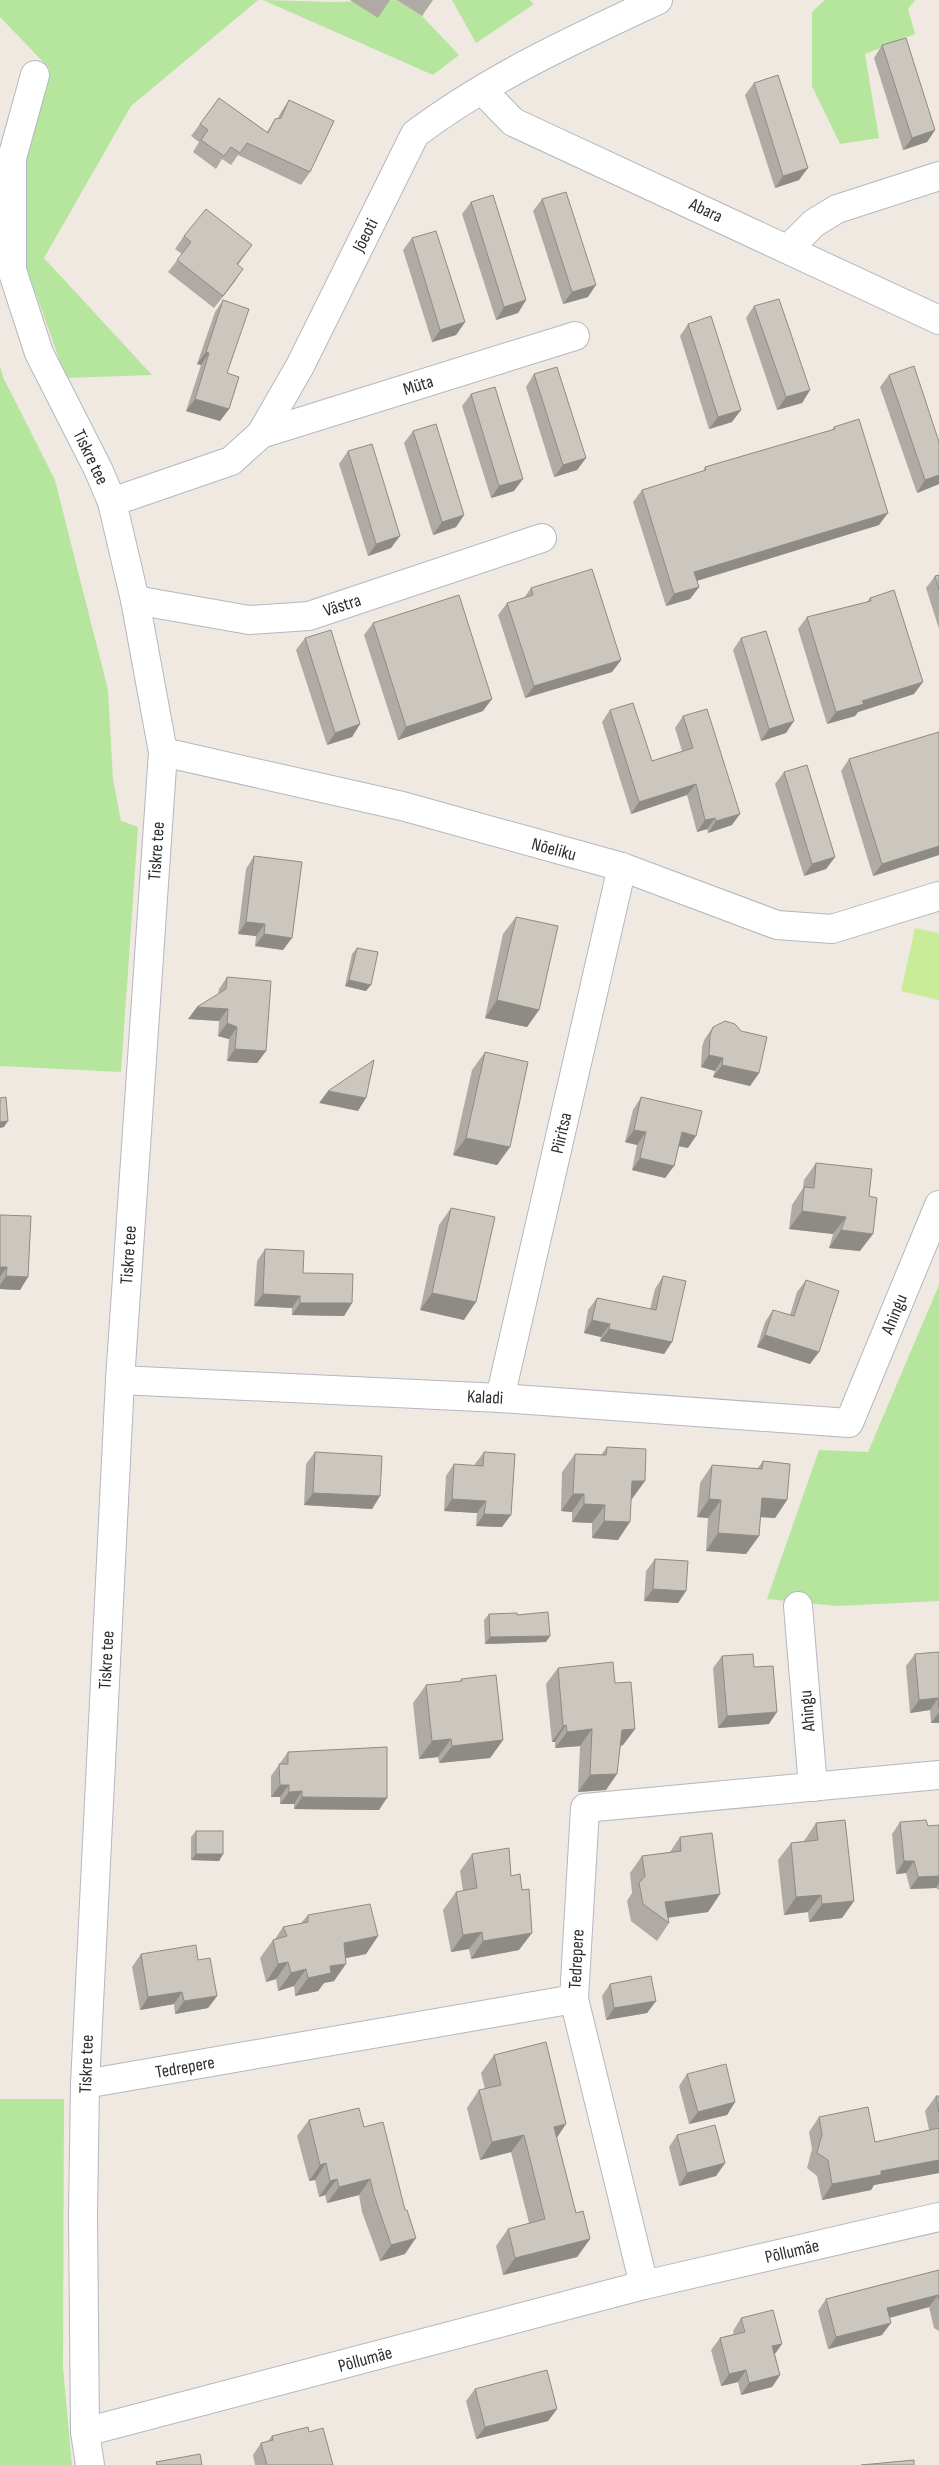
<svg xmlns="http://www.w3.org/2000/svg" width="939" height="2465" viewBox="0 0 939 2465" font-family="'Sofia Sans Condensed',sans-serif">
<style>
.green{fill:#b6e59e}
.pitch{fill:#c9ec9a}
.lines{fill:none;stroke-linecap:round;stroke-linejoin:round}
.minor-casing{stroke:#b4b7c1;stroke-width:30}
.minor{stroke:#fff;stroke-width:28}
.wall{fill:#afaba4}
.shaded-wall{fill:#8e8b86}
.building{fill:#cbc7bf;stroke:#8e8b86}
.labels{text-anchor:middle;stroke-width:4;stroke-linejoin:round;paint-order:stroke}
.street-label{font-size:18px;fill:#2e2e2e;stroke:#fff}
</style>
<rect width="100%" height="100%" fill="#efe9e1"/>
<g class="green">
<path d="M0,0h258l-127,106 -87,152 108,117 -86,3 -40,-112 -5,-103 29,-94 -50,-52z"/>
<path d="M263,0l70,2 64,-2 25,16 37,39 -26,20z"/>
<path d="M452,0h77l5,4 -58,39z"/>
<path d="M825,0h90l-7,9 7,25 -50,20 14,84 -39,6 -28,-58v-74z"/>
<path d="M0,366l3,11 52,103 53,210 5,89 8,42 17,6 -17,245 -121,-6z"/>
<path d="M939,1285v316l-102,5 -70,-7 52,-149 49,2z"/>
<path d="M0,2099h64l-1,269 9,97h-72z"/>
</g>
<path class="pitch" d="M915,928l24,5v67l-38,-9z"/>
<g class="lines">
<g class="minor-casing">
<g id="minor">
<path d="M35,75l-23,83v112l27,83 59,116 14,33 23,98 28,152 -43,628 -35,704 -2,131 2,217 5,33"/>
<path d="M482,90l31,32 426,198"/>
<path d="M789,248l25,-25 23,-14 102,-33"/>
<path d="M261,434l314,-98"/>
<path d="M112,502l119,-41 30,-27 39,-68 115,-232c74,-56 160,-95 243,-134"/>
<path d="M135,600l114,20 60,-4 233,-78"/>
<path d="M163,752l239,54 220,61 155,58 55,4 107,-33"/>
<path d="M120,1380l380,18 349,25 90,-218"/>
<path d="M500,1398l122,-531"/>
<path d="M798,1606l15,181"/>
<path d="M574,1999l70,286"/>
<path d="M85,2084l489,-85 11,-191 354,-33"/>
<path d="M85,2432l559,-147 295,-68"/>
</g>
</g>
<use href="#minor" class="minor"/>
</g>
<g class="wall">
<path d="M350,0h40l-12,18z"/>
<path d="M397,0h36l-11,16z"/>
<path d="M882,45l53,85 -8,12 -24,8 -29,-92z"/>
<path d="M754,83l45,97 -24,8 -30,-93z"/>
<path d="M219,98l48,34 8,-13 3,-1 3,-6 8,-12 21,72 -9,13 -63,-30 -7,10 -9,-6 -6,10 -23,-17 6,-10 -8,-6z"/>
<path d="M542,199l46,98 -25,7 -30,-93z"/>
<path d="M471,202l55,98 -8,13 -22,7 -34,-106z"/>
<path d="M184,236l68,9 -14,20 -3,16 -21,27 -46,-36 14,-18 -7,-5z"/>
<path d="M412,238l53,84 -9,13 -24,7 -29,-92z"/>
<path d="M223,300l6,109 -9,12 -34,-10 15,-46 -4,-1 18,-52z"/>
<path d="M754,306l56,84 -8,13 -25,7 -31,-92z"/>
<path d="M688,324l44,98 -23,7 -29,-93z"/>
<path d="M534,374l52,84 -9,12 -23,7 -28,-90z"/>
<path d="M889,375l50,67v42l-22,9 -37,-106z"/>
<path d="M471,394l43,97 -23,7 -29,-92z"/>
<path d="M834,427l45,98 -182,56 2,6 -9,12 -24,7 -33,-104 9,-12 61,-19 2,-4 127,-37z"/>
<path d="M413,431l51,84 -8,12 -23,8 -29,-92z"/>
<path d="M348,451l43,97 -23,8 -29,-92z"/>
<path d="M939,575v54l-13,-41 9,-12z"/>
<path d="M531,588l90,72 -9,12 -87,26 -27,-83 9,-12 17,-5z"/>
<path d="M870,598l44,96 -56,18 -3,4 -28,8 -29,-95 9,-12 60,-15z"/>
<path d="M373,623l110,88 -85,29 -34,-105z"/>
<path d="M305,638l55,86 -8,13 -25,8 -31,-95z"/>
<path d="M741,638l45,95 -25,8 -28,-91z"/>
<path d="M610,710l42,51 30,-10 -7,-23 8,-12 49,109 -24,8 -1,-4 -10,3 -10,-37 -56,19 -29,-92z"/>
<path d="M849,759l90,96 -66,21 -32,-105z"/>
<path d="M784,772l51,85 -9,12 -22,7 -29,-92z"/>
<path d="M254,856l29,94 -28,-4 1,-10 -18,-2 8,-65z"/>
<path d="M516,917l23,93 -12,17 -42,-9 18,-84z"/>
<path d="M357,948l9,43 -21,-5 7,-32z"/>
<path d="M227,977l39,74 -9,12 -30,-2 2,-22 -11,-3 1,-15 -31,-2 30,-25 1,-5z"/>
<path d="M713,1027l28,4 18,42 -9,13 -37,-9 2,-6 -14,-4 1,-20 2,-7z"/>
<path d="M485,1052l25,95 -13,18 -44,-10 19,-85z"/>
<path d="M641,1097l47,51 -10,-2 -4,20 -9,12 -33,-8 5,-25 -12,-3 8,-32z"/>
<path d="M816,1163l53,33 -9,55 -31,-3 4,-14 -44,-5 3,-24 11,-17 1,-8z"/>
<path d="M451,1208l13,112 -44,-10 19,-85z"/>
<path d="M0,1215l28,62 -8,13 -20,-1z"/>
<path d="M265,1249l38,24 49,30 -8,13 -52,-1v-7l-38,-2 3,-45z"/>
<path d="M663,1276l9,66 -8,12 -64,-13 1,-4 -17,-4 4,-23 9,-12 53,11 5,-20z"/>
<path d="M806,1280l4,84 -53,-17 8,-25 8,-12 17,5 7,-23z"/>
<path d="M607,1447l25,52h-1l-13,41 -26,-2v-15l-20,-1v-10l-11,-1 1,-39 13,-18 26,1z"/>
<path d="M315,1452l65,44 -8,13 -68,-4 2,-41z"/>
<path d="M484,1452l18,75 -26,-1 1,-13 -33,-2 2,-35 8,-12 21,2v-2z"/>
<path d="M763,1461l24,39 -12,18 -15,-1 -1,19 -13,18 -40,-3 2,-33 -11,-1 3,-34 12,-18 45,4z"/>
<path d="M655,1559l31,32 -8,12 -34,-2 2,-30z"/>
<path d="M489,1614l28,1 29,27 -61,2 -1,-24z"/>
<path d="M939,1652v71h-8l-1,-13 -20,3 -4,-47 9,-12z"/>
<path d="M722,1656l32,11 15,57 -51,4 -5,-60z"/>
<path d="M558,1668l57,15 20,46 -12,16 -2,1 -15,44 -28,2 2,-46 -25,2v-6h-3l-6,-58z"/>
<path d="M461,1679l42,61 -13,18 -51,5 -1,-6 -19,2 -6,-56 13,-18 34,-3z"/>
<path d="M288,1752l91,58 -85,-1v-5h-14v-7h-9v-21z"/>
<path d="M900,1822l28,4 11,-1v65l-3,-2 -26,1 -4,-16 -10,1 -4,-40z"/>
<path d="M816,1823l38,78 -12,17 -33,4 -1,-10 -24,3 -6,-55 13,-17 13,-2z"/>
<path d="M196,1831l27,23 -4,7 -28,-1v-23z"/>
<path d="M680,1837l40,57 -12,18 -40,6 1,5 -12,18 -26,-20 -4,-20 5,-8 -2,-20 12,-17 28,-4z"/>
<path d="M472,1854l47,96 -48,9 -2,-10 -18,3 -8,-42 13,-18 7,-1 -3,-20z"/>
<path d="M308,1915l70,21 -12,18 -20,4 -12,23 -10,2 -6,8 -23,5 -1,-10 -16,5 -2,-12 -10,3 -6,-24 13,-18 2,-1 8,-12 18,-4z"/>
<path d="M141,1954l57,6 19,36 -9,12 -33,6 -1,-10 -34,6 -8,-43z"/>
<path d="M610,1984l46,17 -9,12 -41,7 -4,-24z"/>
<path d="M494,2055l62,83 20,75 14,26 -13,18 -74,18 -7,-29 12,-17 21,-6 -18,-71 -31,8 -13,-52 12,-18 6,-1 -4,-16z"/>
<path d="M687,2074l48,28 -8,13 -38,9 -10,-38z"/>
<path d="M936,2096h3v77l-65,12 -3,5 -49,10 -5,-24 -10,-8 5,-19 -3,-17 10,-15 56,25 54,-12 -4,-19z"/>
<path d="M309,2120l55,7 41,127 -25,7 -18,-49 -3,-17 -32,8 -2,-8 -6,2 -4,-17 -6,1 -12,-45z"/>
<path d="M677,2135l48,28 -9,13 -37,10 -10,-39z"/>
<path d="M939,2270v61l-5,-3 -5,-21 -40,11 -7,17 -54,14 -10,-38 8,-12z"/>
<path d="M741,2318l41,26 -7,10 5,21 -8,12 -31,8 -3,-13 -17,4 -10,-36 9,-12 14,-4 -1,-3z"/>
<path d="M475,2389l82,20 -9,12 -72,18 -10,-38z"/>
<path d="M309,2432l24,33h-78l-2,-10 8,-12 7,-2 4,-5z"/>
</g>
<g class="shaded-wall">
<path d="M935,130l-8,12 -24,8 9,-12z"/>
<path d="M808,168l-9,12 -24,8 8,-12z"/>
<path d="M243,269l-8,12 -21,27 9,-12z"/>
<path d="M596,285l-8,12 -25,7 9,-12z"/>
<path d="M526,300l-8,13 -22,7 8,-13z"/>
<path d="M465,322l-9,13 -24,7 8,-12z"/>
<path d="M206,352l3,1 -8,12 -4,-1z"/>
<path d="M810,390l-8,13 -25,7 9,-13z"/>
<path d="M195,399l34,10 -9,12 -34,-10z"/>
<path d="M741,410l-9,12 -23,7 9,-12z"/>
<path d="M586,458l-9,12 -23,7 9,-12z"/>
<path d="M939,475v9l-22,9 8,-13z"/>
<path d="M523,479l-9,12 -23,7 8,-12z"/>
<path d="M888,513l-9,12 -193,59 8,-12z"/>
<path d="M464,515l-8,12 -23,8 9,-13z"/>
<path d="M400,536l-9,12 -23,8 8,-12z"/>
<path d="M699,587l-9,12 -24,7 8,-12z"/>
<path d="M621,660l-9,12 -87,26 9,-12z"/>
<path d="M923,682l-9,12 -56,18 -3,4 -28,8 9,-12 26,-11z"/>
<path d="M492,699l-9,12 -85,29 8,-13z"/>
<path d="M794,721l-8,12 -25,8 8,-12z"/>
<path d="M360,724l-8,13 -25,8 8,-12z"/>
<path d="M696,784l-9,11 -56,19 8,-12z"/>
<path d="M740,814l-8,11 -24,8 8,-12z"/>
<path d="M715,818l-8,11 -10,3 8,-12z"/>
<path d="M939,846v9l-66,21 9,-12z"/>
<path d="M835,857l-9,12 -22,7 8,-12z"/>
<path d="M246,922l19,2 -9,12 -18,-2z"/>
<path d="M264,934l28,4 -9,12 -28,-4z"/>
<path d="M349,980l22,5 -5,6 -21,-5z"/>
<path d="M497,1000l42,10 -12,17 -42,-9z"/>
<path d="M197,1007l31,2 -9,12 -31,-2z"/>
<path d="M227,1023l10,4 -8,12 -11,-3z"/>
<path d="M235,1049l31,2 -9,12 -30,-2z"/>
<path d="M709,1055l14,3 -8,13 -14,-4z"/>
<path d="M722,1065l37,8 -9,13 -37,-9z"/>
<path d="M328,1091l38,7 -8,13 -39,-8z"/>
<path d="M8,1121l-4,6 -4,1v-6z"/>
<path d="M634,1130l12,2 -9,13 -12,-3z"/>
<path d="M682,1132l14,4 -8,12 -15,-3z"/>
<path d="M466,1138l44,9 -13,18 -44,-10z"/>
<path d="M640,1158l34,8 -9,12 -33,-8z"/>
<path d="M802,1211l44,6 -13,17 -44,-5z"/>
<path d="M841,1230l32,4 -13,17 -31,-3z"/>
<path d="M0,1267h7l-7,10z"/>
<path d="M6,1276l22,1 -8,13 -20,-1v-4z"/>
<path d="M432,1293l44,9 -12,18 -44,-10z"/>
<path d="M263,1294l37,2 -8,12 -38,-2z"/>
<path d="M300,1303h52l-8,13 -52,-1z"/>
<path d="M592,1320l18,4 -9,13 -17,-4z"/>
<path d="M609,1329l63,13 -8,12 -64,-13z"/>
<path d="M765,1335l54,17 -9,12 -53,-17z"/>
<path d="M632,1481h13l-13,18 -12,-1z"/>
<path d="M313,1493l67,3 -8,13 -68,-4z"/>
<path d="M573,1494h11l-12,18 -11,-1z"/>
<path d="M762,1498l25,2 -12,18 -26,-2z"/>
<path d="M452,1499l34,2 -9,12 -33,-2z"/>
<path d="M709,1499l12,1 -13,18 -11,-1z"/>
<path d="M584,1504l21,1 -13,18 -20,-1z"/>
<path d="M484,1514l27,1 -9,12 -26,-1z"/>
<path d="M604,1521l26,1 -12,18 -26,-2z"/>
<path d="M718,1533l41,3 -13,18 -40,-3z"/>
<path d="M653,1589l33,2 -8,12 -34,-2z"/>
<path d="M550,1636l-4,6 -61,2 5,-7z"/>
<path d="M938,1698l-8,12 -20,3 9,-13z"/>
<path d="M777,1712l-8,12 -51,4 9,-12z"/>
<path d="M939,1712v11h-8z"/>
<path d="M566,1725l-11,17h-3l11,-16z"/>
<path d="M592,1729l-12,17 -25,2 12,-16z"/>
<path d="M635,1729l-12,16 -12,2 11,-17z"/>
<path d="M451,1739l-13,18 -19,2 13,-18z"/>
<path d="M503,1740l-13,18 -51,5 13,-17z"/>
<path d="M617,1774l-11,16 -28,2 12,-17z"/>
<path d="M280,1785h9l-9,12h-9z"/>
<path d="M302,1791l-8,13h-14l9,-12z"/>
<path d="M302,1797l85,1 -8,12 -85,-1z"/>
<path d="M196,1854h27l-4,7 -28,-1z"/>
<path d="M904,1861h10l-8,12 -10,1z"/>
<path d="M939,1876v7l-3,5 -26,1 8,-12z"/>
<path d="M720,1894l-12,18 -45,6 2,-16z"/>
<path d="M821,1895l-13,17 -24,3 12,-18z"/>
<path d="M854,1901l-12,17 -33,4 13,-18z"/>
<path d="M482,1932l-13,17 -18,3 12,-17z"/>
<path d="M532,1933l-13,17 -48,9 12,-18z"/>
<path d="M378,1936l-12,18 -34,7 12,-18z"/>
<path d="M288,1962l-12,17 -10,3 12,-18z"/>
<path d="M346,1964l-12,17 -10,2 -6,8 -23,5 13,-18 22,-12z"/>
<path d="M306,1969l-12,17 -16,5 13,-18z"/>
<path d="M182,1992l-8,12 -34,6 8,-13z"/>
<path d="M217,1996l-9,12 -33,6 9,-13z"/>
<path d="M656,2001l-9,12 -41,7 8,-12z"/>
<path d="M735,2102l-8,13 -38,9 9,-12z"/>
<path d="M566,2124l-12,18v-15z"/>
<path d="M524,2135l-13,17 -31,8 12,-18z"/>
<path d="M939,2160v13l-65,12 -3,5 -49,10 10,-16 49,-13z"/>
<path d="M326,2163l-11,17 -6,1 11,-16z"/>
<path d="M725,2163l-9,13 -37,10 8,-13z"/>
<path d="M337,2179l-12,16 -6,2 11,-16z"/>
<path d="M370,2179l-11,16 -32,8 12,-16z"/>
<path d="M416,2238l-11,16 -25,7 11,-16z"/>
<path d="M590,2239l-13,18 -74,18 12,-17z"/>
<path d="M938,2295l-9,12 -51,14 9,-13z"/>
<path d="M891,2323l-9,12 -54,14 8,-12z"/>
<path d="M782,2344l-9,12 -1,-10z"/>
<path d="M746,2370l-8,12 -17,4 8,-12z"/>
<path d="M780,2375l-8,12 -31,8 8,-12z"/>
<path d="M557,2409l-9,12 -72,18 9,-12z"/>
</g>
<g class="building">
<path d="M906,38l29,92 -23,8 -30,-93z"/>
<path d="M778,75l30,93 -25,8 -29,-93z"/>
<path d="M219,98l49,35 7,-14 6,-1 8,-18 45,21 -24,51 -63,-29 -7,10 -9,-6 -7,9 -23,-16 7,-10 -8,-6z"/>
<path d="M566,192l30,93 -24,7 -30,-93z"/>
<path d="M493,195l33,105 -22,7 -33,-105z"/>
<path d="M206,209l46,36 -15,19 6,5 -20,27 -46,-36 14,-18 -7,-6z"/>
<path d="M436,231l29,91 -25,8 -28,-92z"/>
<path d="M779,299l31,91 -24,7 -32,-91z"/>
<path d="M223,300l26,9 -22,64 12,4 -10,32 -34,-10 14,-46 -3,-1z"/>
<path d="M711,316l30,94 -23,7 -30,-93z"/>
<path d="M914,366l25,76v33l-14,5 -36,-105z"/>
<path d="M557,367l29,91 -23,7 -29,-91z"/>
<path d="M495,387l28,92 -24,7 -28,-92z"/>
<path d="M859,419l29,94 -194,59 5,15 -25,7 -32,-104 64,-20 -1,-3 130,-38 -1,-2z"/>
<path d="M436,424l28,91 -22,7 -29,-91z"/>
<path d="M372,444l28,92 -24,8 -28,-93z"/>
<path d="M592,569l29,91 -87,26 -27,-83 26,-8 -2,-7z"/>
<path d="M939,575v15l-4,-14z"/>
<path d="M894,590l29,92 -61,19 2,3 -28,8 -29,-95 64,-16 -1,-3z"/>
<path d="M459,595l33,104 -86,28 -33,-104z"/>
<path d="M331,630l29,94 -25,9 -30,-95z"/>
<path d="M766,631l28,90 -25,8 -28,-91z"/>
<path d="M633,703l19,58 41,-13 -10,-32 24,-7 33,105 -24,7 -1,-3 -10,2 -9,-36 -57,18 -29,-92z"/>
<path d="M939,732v114l-57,18 -33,-105z"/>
<path d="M807,765l28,92 -23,7 -28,-92z"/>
<path d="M254,856l48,6 -10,76 -28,-4 1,-10 -19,-2z"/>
<path d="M516,917l42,9 -19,84 -42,-10z"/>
<path d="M357,948l21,4 -7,33 -22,-5z"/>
<path d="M227,977l44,4 -5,70 -31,-2 2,-22 -10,-4 1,-14 -31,-2 29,-18z"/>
<path d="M725,1021l10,3 6,7 26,6 -8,36 -37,-8 1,-7 -14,-3 1,-20 3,-8z"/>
<path d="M485,1052l43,10 -18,85 -44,-9z"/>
<path d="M374,1060l-8,38 -38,-7z"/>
<path d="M6,1097l2,24 -8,1v-24z"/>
<path d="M641,1097l61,14 -6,25 -14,-4 -8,34 -34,-8 6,-26 -12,-2z"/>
<path d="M816,1163l56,6 -3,27 8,2 -4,36 -32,-4 5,-13 -44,-6 2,-24 10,1z"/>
<path d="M451,1208l44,9 -19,85 -44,-9z"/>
<path d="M0,1215l31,1 -3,61 -22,-1 1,-9h-7z"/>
<path d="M265,1249l39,2 -1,22 50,1 -1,29h-52v-7l-37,-2z"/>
<path d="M663,1276l23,5 -14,61 -63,-13 1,-5 -18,-4 5,-22 59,12z"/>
<path d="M806,1280l33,11 -20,61 -54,-17 8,-25 21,6z"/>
<path d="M607,1447l39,2 -1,32h-13l-2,41 -26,-1 1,-16 -21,-1v-10h-11l2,-40 31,1z"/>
<path d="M315,1452l67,4 -2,40 -67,-3z"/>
<path d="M484,1452l31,2 -4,61 -27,-1 2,-13 -34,-2 2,-35 29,2z"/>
<path d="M763,1461l27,3 -3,36 -25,-2 -3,38 -41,-3 3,-33 -12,-1 3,-34 50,4z"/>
<path d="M655,1559l33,2 -2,30 -33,-2z"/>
<path d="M548,1612l2,24 -60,1 -1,-23 28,-1v2z"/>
<path d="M939,1652v56l-1,-10 -19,2 -4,-46z"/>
<path d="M753,1654l1,13 19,-1 4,46 -50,4 -5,-60z"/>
<path d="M613,1662l2,21 16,-1 4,47 -13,1 -5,44 -27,1 2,-46 -25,3 -1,-7 -3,1 -5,-58z"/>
<path d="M496,1675l7,65 -51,6 -1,-7 -19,2 -6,-56 36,-4 -1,-2z"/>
<path d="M387,1747v51l-85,-1v-6l-13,1v-7h-9l-1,-21h9v-12z"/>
<path d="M845,1820l9,81 -32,3 -1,-9 -25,2 -5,-54 27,-3 -2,-17z"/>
<path d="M926,1820l2,6 11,-1v51l-21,1 -4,-16h-10l-4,-39z"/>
<rect x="196" y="1831" width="27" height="23"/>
<path d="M712,1833l8,61 -55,8 4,21 -26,-19 -4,-21 6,-7 -3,-20 39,-5 -1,-14z"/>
<path d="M509,1848l2,28 9,-2 2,16 7,-1 3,44 -49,8 -1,-9 -19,3 -7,-43 21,-4 -5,-34z"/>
<path d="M370,1904l8,32 -34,7 2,21 -16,2 1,7 -23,5 -2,-9 -15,4 -3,-11 -10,2 -5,-24 14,-4 -4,-9 25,-5v-7z"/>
<path d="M196,1945l2,15 12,-2 7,38 -33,5 -2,-9 -34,5 -7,-43z"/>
<path d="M651,1976l5,25 -42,7 -4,-24z"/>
<path d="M546,2042l20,82 -12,3 22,86 7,-2 7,28 -75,19 -7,-29 37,-10 -21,-84 -32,7 -13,-52 22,-5 -7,-30z"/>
<path d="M726,2064l9,38 -37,10 -11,-38z"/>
<path d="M936,2096h3v17z"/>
<path d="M868,2107l7,35 64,-14v32l-58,11v4l-49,9 -4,-24 -11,-7 5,-19 -3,-17z"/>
<path d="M359,2108l5,19 19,-5 22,88h2l9,28 -25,7 -17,-50 -4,-16 -31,8 -2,-8 -7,2 -4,-18 -6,2 -11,-45z"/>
<path d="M715,2125l10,38 -38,10 -10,-38z"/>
<path d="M939,2270v30l-1,-5 -51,13 4,15 -55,14 -10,-38z"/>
<path d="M773,2310l9,34 -10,2 8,29 -31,8 -3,-13 -17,4 -9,-36 25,-6 -4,-14z"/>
<path d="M547,2370l10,39 -72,18 -10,-38z"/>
<path d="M308,2427l1,5 14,-4 10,37h-66l-6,-22 12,-3 -1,-4z"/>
<path d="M200,2454l2,11h-45l-1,-3z"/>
<path d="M914,2460v5h-53z"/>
</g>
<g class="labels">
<g class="street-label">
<text transform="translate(706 210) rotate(25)" y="6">Abara</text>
<text transform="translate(365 235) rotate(-63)" y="6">Jõeoti</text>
<text transform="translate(418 385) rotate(-17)" y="6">Müta</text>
<text transform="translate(91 457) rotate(64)" y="6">Tiskre tee</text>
<text transform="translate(342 605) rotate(-18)" y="6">Västra</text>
<text transform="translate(554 849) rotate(15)" y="6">Nõeliku</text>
<text transform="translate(156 851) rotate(-86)" y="6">Tiskre tee</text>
<text transform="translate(561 1133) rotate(-77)" y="6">Piiritsa</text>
<text transform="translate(128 1255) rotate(-86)" y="6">Tiskre tee</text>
<text transform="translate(894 1314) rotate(-68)" y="6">Ahingu</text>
<text transform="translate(485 1397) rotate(3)" y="6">Kaladi</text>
<text transform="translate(106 1660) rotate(-87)" y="6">Tiskre tee</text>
<text transform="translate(807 1711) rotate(-95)" y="6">Ahingu</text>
<text transform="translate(576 1959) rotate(-87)" y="6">Tedrepere</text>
<text transform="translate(86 2064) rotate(-88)" y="6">Tiskre tee</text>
<text transform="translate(185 2067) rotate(-10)" y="6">Tedrepere</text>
<text transform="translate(792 2251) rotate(-13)" y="6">Põllumäe</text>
<text transform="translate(365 2359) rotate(-15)" y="6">Põllumäe</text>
</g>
</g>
</svg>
